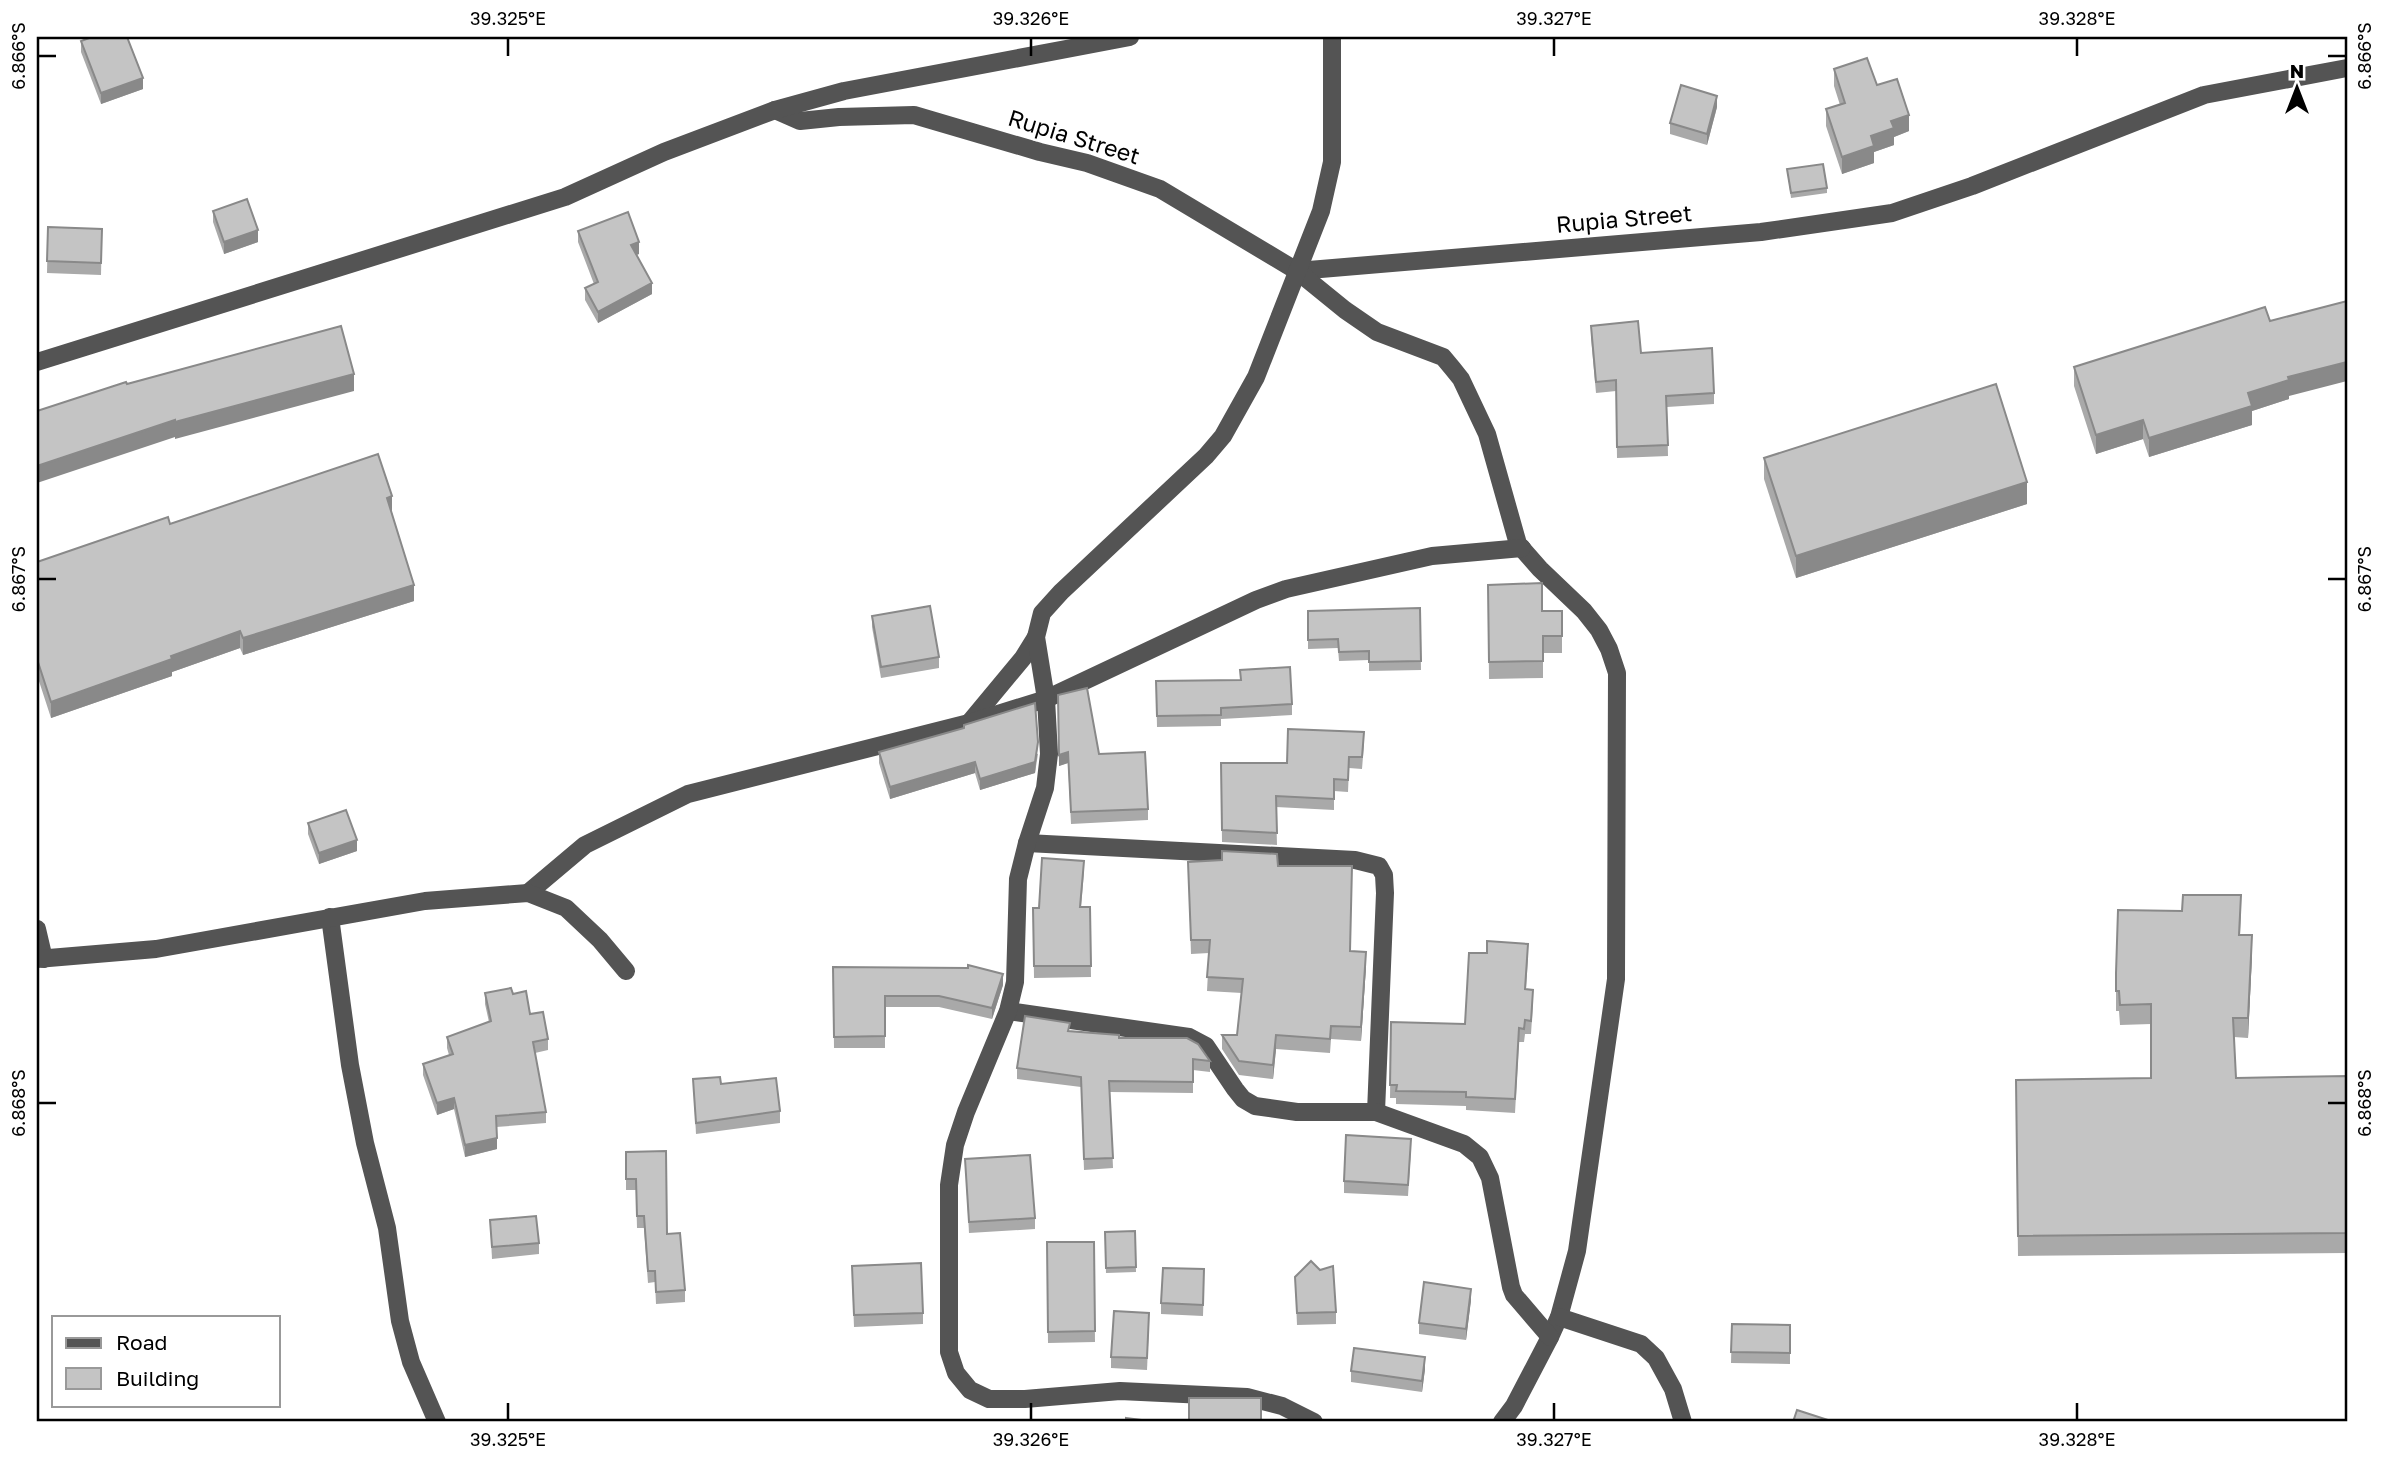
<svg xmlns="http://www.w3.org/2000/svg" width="2384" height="1459" viewBox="0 0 2384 1459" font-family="'Golos Text',sans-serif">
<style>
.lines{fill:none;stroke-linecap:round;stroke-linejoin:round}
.minor{stroke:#545454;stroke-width:18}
.wall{fill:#a9a9a9}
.shaded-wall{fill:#898989}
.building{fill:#c4c4c4;stroke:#898989;stroke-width:2}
.ticks{fill:none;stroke:#000;stroke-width:2.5}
.labels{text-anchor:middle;stroke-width:5;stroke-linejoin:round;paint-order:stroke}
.street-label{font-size:23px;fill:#000;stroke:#fff}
.neatline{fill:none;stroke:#000;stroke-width:2.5}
.ticks-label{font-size:18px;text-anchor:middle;fill:#000}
</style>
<rect width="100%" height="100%" fill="#fff"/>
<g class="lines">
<g class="minor">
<path d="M775,110l25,11 39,-4 75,-2 126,37 47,11 73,26 137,82 464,-39 131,-19 80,-27 232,-91 143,-27"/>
<path d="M1297,271l48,39 32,22 66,25 10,12 8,10 26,55 31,110 22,25 44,42 15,19 10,19 8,24 -1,306 -39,272 -18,66 -9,20 -36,69 -12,16"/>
<path d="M37,362l528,-165 99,-45 111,-42 69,-19 286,-54"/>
<path d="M969,723l54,-65 13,-21"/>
<path d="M1027,843l328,17 24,6 5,9 1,18 -9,219"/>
<path d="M528,893l57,-48 103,-51 281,-71 77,-24 210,-99 30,-11 146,-33 90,-8"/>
<path d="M330,917l20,148 15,78 22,85 13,93 11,41 26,60"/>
<path d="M37,929l7,30"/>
<path d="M37,959l119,-10 269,-48 103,-8 38,15 34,32 26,31"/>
<path d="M1008,1011l181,26 17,9 29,43 8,10 12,7 42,6h79l88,32 16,13 10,21 21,109 3,8 36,42"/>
<path d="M1559,1317l82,27 15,14 17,31 10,33"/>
<path d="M1314,1422l-32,-16 -35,-9 -127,-6 -95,8h-36l-19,-9 -14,-17 -7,-21v-167l6,-40 11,-33 42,-101 7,-29 3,-103 9,-36 18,-55 4,-34 -3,-55 -10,-62 6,-24 19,-21 145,-136 17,-20 33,-59 65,-166 11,-49v-125"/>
</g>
</g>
<g class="wall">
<path d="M81,41l62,48 -42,15 -20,-52z"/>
<path d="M1834,69l43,16 32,46 -15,6v8l-20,7v11l-32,11 -16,-48v-17l14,-4 -6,-19z"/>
<path d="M1717,107l-10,38 -37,-11v-11z"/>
<path d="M1787,169l40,19v5l-36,5z"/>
<path d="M213,211l45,31 -34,12 -11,-32z"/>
<path d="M48,227l54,2 -1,46 -54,-2z"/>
<path d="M578,231l61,23 -3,1 16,39 -54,29 -13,-23v-12l9,-4 -16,-42z"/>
<path d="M1591,326l50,27 73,40v11l-47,3 1,49 -51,2 -1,-67 -20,2 -5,-56z"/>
<path d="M2074,367l215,29v3l-37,12v14l-103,32 -6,-18 -47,15 -22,-68z"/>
<path d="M1764,458l263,46 -231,74 -32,-99z"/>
<path d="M392,513l22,88 -171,54 -3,-7 -68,24v4l-121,42 -14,-43v-113l133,-38z"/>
<path d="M1488,585l54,26h20v42h-19v25l-54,1z"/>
<path d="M1420,608l1,62 -52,1v-11l-30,1 -1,-13 -30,1v-38z"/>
<path d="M872,616l67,41v11l-58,10 -9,-51z"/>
<path d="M1240,670l52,34v11l-71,4v7l-64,1 -1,-46 84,-1z"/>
<path d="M1058,695l41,59 49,55v11l-77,4 -3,-61 -9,3z"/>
<path d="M964,725l74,29 -3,19 -55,17 -5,-17 -85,26 -11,-36v-11l85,-24z"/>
<path d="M1364,744l-2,25 -13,-1 -1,24 -14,-1v19l-58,-3 1,38 -55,-3 -1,-79h66z"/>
<path d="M308,823l49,28 -38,13 -11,-30z"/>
<path d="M1188,862l90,4 73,85 15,15 -5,75 -30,-2 -1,14 -54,-4 -3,30 -34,-4 -17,-26v-14h15l5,-42 -35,-2 2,-38 -18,1z"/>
<path d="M1084,872l-3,35h9l1,70 -57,1 -1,-70h6z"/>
<path d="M2241,915l-1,20 12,20 -4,83 -14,-1 2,41 111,-2v177l-329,3 -2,-176 135,-2v-54l-31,1 -1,-14h-3v-38z"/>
<path d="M1528,957l-2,32 7,14 -2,31h-6l-1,8h-5l-4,71 -49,-3v-4l-70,-2v-6h-6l1,-76 74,2z"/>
<path d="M833,967l170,18 -11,34 -53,-12h-54v41h-51z"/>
<path d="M485,993l28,1 17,20 18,25v11l-13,3 11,59v11l-50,4 1,22 -32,8 -11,-48 -17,6 -14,-40v-11l26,-9 -2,-7v-11l42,-15 -4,-18z"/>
<path d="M1070,1031l49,7 91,23v11l-17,-2v23l-83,-1 3,76 -29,2 -3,-83 -64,-8v-11z"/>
<path d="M693,1079l87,32v12l-84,11z"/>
<path d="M1411,1150l-3,46 -64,-3v-12z"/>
<path d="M626,1152l41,82 18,56v12l-29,2 -1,-22 -7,1 -4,-55h-7l-1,-38h-10z"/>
<path d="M965,1159l70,59v11l-66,4z"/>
<path d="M490,1220l49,23v11l-47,5z"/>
<path d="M1135,1231l1,41 -30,1 -1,-41z"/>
<path d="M1047,1242h47l1,100 -47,1z"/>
<path d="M852,1277l71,36v11l-69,3z"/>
<path d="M1295,1277l41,35v12l-39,1z"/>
<path d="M1204,1281l-1,35 -42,-2v-11z"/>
<path d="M1471,1300l-5,40 -47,-6v-11z"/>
<path d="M1732,1324l58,1v39l-59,-1z"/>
<path d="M1149,1325l-2,45 -36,-2v-11z"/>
<path d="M1425,1369l-3,23 -71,-10v-11z"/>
</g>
<g class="shaded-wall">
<path d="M143,78v11l-42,15v-11z"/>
<path d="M1717,96v11l-10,38v-11z"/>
<path d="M1909,115v16l-15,6v8l-20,7v11l-32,11v-17l49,-36z"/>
<path d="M258,230v12l-34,12v-12z"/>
<path d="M639,242v12l-8,3v-12z"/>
<path d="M652,283v11l-54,29v-11z"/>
<path d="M2347,362v19l-58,15v3l-37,12v14l-103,32v-19l99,-45 40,-16z"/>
<path d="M354,374v17l-179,48v-17z"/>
<path d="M175,420v17l-138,46v-17z"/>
<path d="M2143,420v19l-47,15v-19z"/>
<path d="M2027,482v22l-231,74v-22z"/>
<path d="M392,496v17l-5,-15z"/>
<path d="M414,585v16l-171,54v-17z"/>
<path d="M240,631v17l-68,24v4l-121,42v-16l120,-46z"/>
<path d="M1038,742l-3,31 -55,17v-11z"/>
<path d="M1068,752v11l-9,3v-11z"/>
<path d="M975,762v11l-85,26v-12z"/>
<path d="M357,840v11l-38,13v-11z"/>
<path d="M2252,935v20l-4,83v-20z"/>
<path d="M1366,952v14l-5,75v-14z"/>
<path d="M1003,974v11l-11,34v-11z"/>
<path d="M1276,1035v14l-3,30v-14z"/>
<path d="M454,1098v11l-17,6v-12z"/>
<path d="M497,1138v11l-32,8v-12z"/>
<path d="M1471,1289v11l-5,40v-11z"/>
<path d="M1425,1357v12l-3,23v-11z"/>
</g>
<g class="building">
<path d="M92,37h35l16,41 -42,15 -20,-52z"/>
<path d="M1867,58l10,27 20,-6 12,36 -18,6 3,7 -23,8 3,10 -32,11 -16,-48 19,-6 -11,-34z"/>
<path d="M1681,85l36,11 -10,38 -37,-11z"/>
<path d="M1823,164l4,24 -36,5 -4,-24z"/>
<path d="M247,199l11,31 -34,12 -11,-31z"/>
<path d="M628,212l11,30 -8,3 21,38 -54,29 -13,-24 13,-6 -20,-51z"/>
<path d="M48,227l54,2 -1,34 -54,-2z"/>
<path d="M2347,301v61l-59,15 1,3 -41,13 4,13 -103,32 -6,-18 -47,15 -22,-68 191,-60 5,14z"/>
<path d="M1638,321l3,32 71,-5 2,45 -48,3 2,49 -51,2 -1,-67 -20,2 -5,-56z"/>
<path d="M341,326l13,48 -179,48v-2l-138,46v-55l89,-29 1,2z"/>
<path d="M1996,384l31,98 -231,74 -32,-98z"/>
<path d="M378,454l14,42 -5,2 27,87 -171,53 -3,-7 -69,25 1,3 -121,43 -14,-43v-97l131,-45 2,7z"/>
<path d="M1542,583v28h20v25h-19v25l-54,1 -1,-77z"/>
<path d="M930,606l9,51 -58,10 -9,-51z"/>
<path d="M1420,608l1,53 -52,1v-11l-30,1 -1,-13 -30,1v-29z"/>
<path d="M1290,667l2,37 -71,4v7l-64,1 -1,-35 85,-1 -1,-10z"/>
<path d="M1087,688l12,66 46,-2 3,57 -77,3 -3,-60 -9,3 -1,-60z"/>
<path d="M1035,703l3,39 -3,20 -55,17 -5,-17 -85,25 -11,-35 85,-24v-3z"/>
<path d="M1288,729l76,3 -2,25h-13l-1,23 -14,-1v20l-58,-3 1,37 -55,-3 -1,-67h66z"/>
<path d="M346,810l11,30 -38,13 -11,-30z"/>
<path d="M1222,851l55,3 1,12h74l-2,85 16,1 -5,75 -30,-1 -1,13 -54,-4 -3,30 -34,-4 -17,-26h15l6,-56 -36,-2 3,-37h-19l-3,-78 34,-2z"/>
<path d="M1042,858l42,3 -4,46h10l1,59h-57l-1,-58h6z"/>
<path d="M2183,895h58l-2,40h13l-4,83h-15l3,60 111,-2v157l-329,3 -2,-156 135,-2v-74l-31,1 -1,-14h-3v-18l2,-63 64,1z"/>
<path d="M1487,941l41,3 -3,45 8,1 -2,31 -6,-1 -1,9 -5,-1 -4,71 -49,-2v-5l-70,-1 1,-6h-7l1,-63 74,2 4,-71h18z"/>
<path d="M968,965l35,9 -11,34 -53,-12h-54v40l-51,1 -1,-70 135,1z"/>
<path d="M511,988l2,6 13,-3 4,23 13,-2 5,27 -15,3 13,70 -50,4 1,22 -32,7 -11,-47 -17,5 -14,-39 30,-10 -6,-17 44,-16 -6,-28z"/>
<path d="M1025,1016l45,7 -2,8 51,4v3h68l11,6 12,17 -17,-2v23l-84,-1 4,77 -29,1 -3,-82 -64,-9z"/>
<path d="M720,1077l1,7 55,-6 4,33 -84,12 -3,-44z"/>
<path d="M1346,1135l65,4 -3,46 -64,-4z"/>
<path d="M666,1151l1,83 13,-1 5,57 -29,2 -1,-21h-7l-4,-55h-7l-1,-37h-10v-27z"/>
<path d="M1030,1155l5,63 -66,4 -4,-63z"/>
<path d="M536,1216l3,27 -47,4 -2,-27z"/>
<path d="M1135,1231l1,36 -30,1 -1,-36z"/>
<path d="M1047,1242h47l1,89 -47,1z"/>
<path d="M1311,1261l9,9 13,-4 3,46 -39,1 -2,-36z"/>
<path d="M921,1263l2,50 -69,2 -2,-49z"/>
<path d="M1163,1268l41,1 -1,36 -42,-2z"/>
<path d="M1424,1282l47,7 -5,40 -47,-6z"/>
<path d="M1114,1311l35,2 -2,45 -36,-1z"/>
<path d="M1732,1324l58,1v28l-59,-1z"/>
<path d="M1354,1348l71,9 -3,24 -71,-10z"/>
<rect x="1189" y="1398" width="72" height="24"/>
<path d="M1797,1410l37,12h-41z"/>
<path d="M1126,1418l31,4h-31z"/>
</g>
<path class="ticks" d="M508,38v18M1031,38v18M1554,38v18M2077,38v18M38,56h18M2328,56h18M38,579h18M2328,579h18M38,1103h18M2328,1103h18M508,1403v17M1031,1403v17M1554,1403v17M2077,1403v17"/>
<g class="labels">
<g class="street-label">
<text transform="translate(1074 137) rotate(17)" y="8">Rupia Street</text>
<text transform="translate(1624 219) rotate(-5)" y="8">Rupia Street</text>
</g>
</g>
<rect width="2384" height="1459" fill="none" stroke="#ffffff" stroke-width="77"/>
<rect x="52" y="1316" width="228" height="91" fill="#ffffff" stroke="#999999" stroke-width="2"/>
<rect x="66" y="1338" width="35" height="10" fill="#545454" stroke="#999999" stroke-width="2"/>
<text x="116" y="1350" font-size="21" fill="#000000">Road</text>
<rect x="66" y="1368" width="35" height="21" fill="#c4c4c4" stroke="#999999" stroke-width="2"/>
<text x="116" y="1386" font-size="21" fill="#000000">Building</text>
<g transform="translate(2297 88)" stroke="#ffffff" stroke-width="5" paint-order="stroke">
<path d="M0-5L12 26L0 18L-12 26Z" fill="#000000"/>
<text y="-10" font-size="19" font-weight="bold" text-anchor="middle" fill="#000000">N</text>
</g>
<rect x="38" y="38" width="2308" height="1382" class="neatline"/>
<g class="ticks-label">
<text x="508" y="25">39.325°E</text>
<text x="1031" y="25">39.326°E</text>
<text x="1554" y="25">39.327°E</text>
<text x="2077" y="25">39.328°E</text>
<text transform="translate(19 56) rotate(-90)" y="6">6.866°S</text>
<text transform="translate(2365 56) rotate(-90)" y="6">6.866°S</text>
<text transform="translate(19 579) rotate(-90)" y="6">6.867°S</text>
<text transform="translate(2365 579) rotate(-90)" y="6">6.867°S</text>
<text transform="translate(19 1103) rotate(-90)" y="6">6.868°S</text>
<text transform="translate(2365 1103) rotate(-90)" y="6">6.868°S</text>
<text x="508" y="1446">39.325°E</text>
<text x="1031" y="1446">39.326°E</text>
<text x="1554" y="1446">39.327°E</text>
<text x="2077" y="1446">39.328°E</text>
</g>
</svg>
